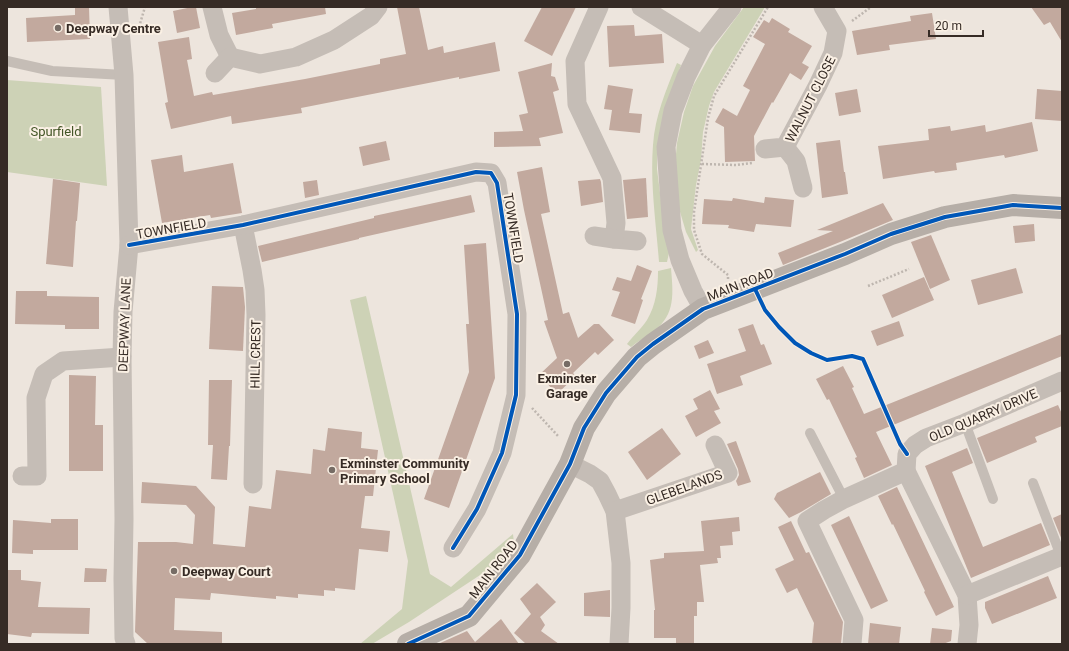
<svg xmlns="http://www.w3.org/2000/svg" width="1069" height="651" viewBox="0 0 1069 651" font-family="Roboto,sans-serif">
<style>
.green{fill:#cdd2b6}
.building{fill:#c2a99e}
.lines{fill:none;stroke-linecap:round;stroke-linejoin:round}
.path{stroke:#beb6af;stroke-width:2.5;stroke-dasharray:2 2;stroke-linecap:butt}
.lane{stroke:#c5bdb6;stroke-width:10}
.street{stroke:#c5bdb6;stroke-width:19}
.secondary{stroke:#b6aea7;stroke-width:22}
.cycleway-casing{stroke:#faf0e4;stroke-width:6}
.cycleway{stroke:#0057b8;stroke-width:4}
.poi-dot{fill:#766c65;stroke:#faf0e4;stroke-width:1.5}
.labels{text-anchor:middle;stroke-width:4;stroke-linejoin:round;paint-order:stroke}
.poi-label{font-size:13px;font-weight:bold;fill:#362b25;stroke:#faf0e4;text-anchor:start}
.street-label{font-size:13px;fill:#362b25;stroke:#faf0e4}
.park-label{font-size:13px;fill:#445627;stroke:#faf0e4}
</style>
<rect width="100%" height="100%" fill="#ede5dd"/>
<g class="green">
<path d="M744,7h21l-51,85 -5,14 -6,26 -2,28 -5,25 -5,44 7,21 -2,2 -10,-20 -8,-27 -4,-28 3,-34 7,-31 9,-26 22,-40z"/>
<path d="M677,63l4,2 -4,11 -20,72v21l4,32 8,52 -2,9h-8c-3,-39 -9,-78 -6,-117 2,-29 13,-55 24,-82z"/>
<path d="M7,80l94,7 6,99 -100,-14z"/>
<path d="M671,268c2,25 5,46 -17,63 -7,6 -16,10 -23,16l-4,-3c6,-8 15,-16 20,-24 9,-15 11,-32 11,-49z"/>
<path d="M366,296l64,278 21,13 62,-53 2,18 -106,70 -37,22h-12l42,-35 6,-48 -58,-261z"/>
</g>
<g class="building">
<path d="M75,7h14l1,32 -63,3 -1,-24 49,-3z"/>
<path d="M192,7h4l4,21 -23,5 -4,-22z"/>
<path d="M256,7h69l1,7 -54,10 1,4 -37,7 -4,-22 24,-4z"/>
<path d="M397,7h22l9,43 15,-4 1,7 51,-11 5,29 -41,8v-2l-158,31 1,5 -70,11 -1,-8 -60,13 -6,-26 3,-1 -10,-60 31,-5 3,22 -5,1 7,36 18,-4 1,3 92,-16 75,-15v-5l26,-5z"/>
<path d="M542,7h34l-24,49 -28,-15z"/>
<path d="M1031,7h31v35l-12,-20 -6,3z"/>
<path d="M932,13l4,26 -47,6 1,5 -33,5 -5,-24 59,-10 -1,-5z"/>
<path d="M772,18l18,11 -2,3 24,14 -10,17 7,4 -8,13 -11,-7 -17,30 -1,-1 -18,34 1,25 -30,1 -1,-35 -9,-5 8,-14 14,8 13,-26 -7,-4 22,-42 -12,-7 11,-17 5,3z"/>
<path d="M634,25l1,11 27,-2 2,29 -55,4 -2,-41z"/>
<path d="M552,63l-1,13 4,1 4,13 -6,2 10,41 -24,5 2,8 -47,1v-15l29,-1 -4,-16 9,-2 -10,-41z"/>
<path d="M608,85l25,4 -4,24 13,1 -2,19 -31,-3 3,-20 -8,-1z"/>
<path d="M857,89l4,23 -22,4 -4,-23z"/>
<path d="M1037,89l25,2v30l-27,-2z"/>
<path d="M1032,122l6,29 -33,7 -1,-3 -48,8 1,7 -22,3 -1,-2 -51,8 -5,-33 51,-6 -1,-11 22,-3 1,5 34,-6 1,7z"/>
<path d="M840,140l4,32h1l3,22 -26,4 -6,-55z"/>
<path d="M386,141l4,19 -27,6 -4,-19z"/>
<path d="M182,155l2,17 49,-9 9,50 -31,5 -1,-3 -48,8 -11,-63z"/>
<path d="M542,167l8,45 -9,2 22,100 6,-2 9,26 16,-14h5l15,16 -16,15 -3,-3 -22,21 3,3 -19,18 -18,-19 18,-17 -13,-37 4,-1 -24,-110 -7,-38z"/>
<path d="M646,178l2,39 -21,2 -4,-39z"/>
<path d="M53,179l27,4 -3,38h-1l-3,46 -27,-3z"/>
<path d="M600,179l1,3 2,20 -22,4 -3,-25z"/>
<path d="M317,180l2,15 -14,3 -2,-16z"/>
<path d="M471,195l4,17 -116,26v1l-97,23 -4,-16 116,-28v-2z"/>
<path d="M765,197l29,3 -3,27 -35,-3 -2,8 -26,-4 1,-3 -27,-1 2,-25 28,2 1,-3 31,5z"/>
<path d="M883,203l10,17 -53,22 -57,23 -5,-12 55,-22 -16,-1z"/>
<path d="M1034,224l1,17 -20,2 -2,-17z"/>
<path d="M931,235l19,45 -20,9 -19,-47z"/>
<path d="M486,243l9,135 -46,130 -25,-9 45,-127 -3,-48h3l-5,-79z"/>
<path d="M637,265l15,6 -11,28 2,1 -8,24 -24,-8 9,-24 -8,-2 5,-13 14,4z"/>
<path d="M1016,268l7,25 -45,12 -7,-25z"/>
<path d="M924,277l10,23 -42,18 -10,-23z"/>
<path d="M212,286l31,1 2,20 -2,44 -34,-2z"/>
<path d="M16,291h31v5l52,1v32h-34v-4l-50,-1z"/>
<path d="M899,321l5,15 -27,10 -6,-15z"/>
<path d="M753,324l8,21 3,-1 8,20 -32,12 3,9 -26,9 -10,-30 39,-13 -8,-22z"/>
<path d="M1062,334v22l-186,76 16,33 -28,13 -9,-20 2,-1 -28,-58 -2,1 -11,-21 27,-13 11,21 -2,1 12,26z"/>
<path d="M708,340l6,13 -15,6 -5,-13z"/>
<path d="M69,375l27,1 -1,49h8v46h-34z"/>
<path d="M209,380h23l-2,66h-1l-2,34 -16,-1 2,-34h-5z"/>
<path d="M710,390l10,19 -6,2 7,12 -25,14 -11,-21 13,-7 -5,-10z"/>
<path d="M1058,405l4,9v12l-27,11 2,5 -50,21 -10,-25z"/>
<path d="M328,428l34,4 -1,16 17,2 -5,46h-8l-4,32 29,3 -2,21 -29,-3 -4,41 -20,-2v3l-11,-1v6l-26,-2v4l-22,-2v3l-65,-6 -1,7 -35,-2 -1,32 48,2v12h-74l-13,-12 3,-90h38l17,2 2,-29 -9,-10 -45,-2 1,-21 54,4 19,21 -2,37 32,3 4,-41 22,3 5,-39 35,4 2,-25 12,2z"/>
<path d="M662,428l19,26 -34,26 -19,-28z"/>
<path d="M736,441l15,41 -13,4 -2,-5 3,-6 -1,-6 -11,-25z"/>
<path d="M967,448l6,15 -21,9 31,75 58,-24 9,22 -79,33 -46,-112z"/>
<path d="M820,472l11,22 -30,18 -12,6 -15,-19 3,-6z"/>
<path d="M897,487l57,120 -18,9 -12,-24 1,-1 -32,-67 -1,1 -14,-29z"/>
<path d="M1062,514v26l-9,-22z"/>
<path d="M849,516l39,85 -17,8 -40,-84z"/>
<path d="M739,517l1,14 -8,1 1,13 -13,1 1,12h-4l1,5 -18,2 4,37h-7v14h-3v28h-18v-6h-22v-28h1l-5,-50 14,-2v-5l40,-2 -3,-30z"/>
<path d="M51,519h27v31h-45v4l-21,-1 1,-33 38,3z"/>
<path d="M791,521l15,32 3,-1 34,70 -2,22h-29l2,-21 -17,-35 -10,5 -12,-24 19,-9 -16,-33z"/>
<path d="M85,568l22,1 -1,13h-22z"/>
<path d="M7,570h14v10l20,2 -3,25 52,1 -1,26 -57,-1 -1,4 -24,-3z"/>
<path d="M1048,576l9,22 -65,26 -7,-16v-6z"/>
<path d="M537,583l19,19 -16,15 5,8 -4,6 18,13h-33l-12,-11 17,-19 -11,-15z"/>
<path d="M610,590v27l-26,-1v-23z"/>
<path d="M501,619l18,25h-81l29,-13 8,11z"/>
<path d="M870,623l31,4 -2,17h-31z"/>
<path d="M932,628l20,2 -1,11 -8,3h-13z"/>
</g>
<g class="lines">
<g class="path">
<path d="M852,21l19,-14"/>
<path d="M139,27l6,-20"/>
<path d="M702,164l34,1 16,-2"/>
<path d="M728,279v-4l-26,-21 -8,-24v-18l14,-94 6,-22 54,-89"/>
<path d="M868,286l41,-17"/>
<path d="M532,408l27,29"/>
</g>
<g class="lane">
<path d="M7,61l45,10 72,4"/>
<path d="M965,423l28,76"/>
<path d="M810,433l34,66"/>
<path d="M1033,483l28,73"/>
</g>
<g class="street">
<path d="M118,7l6,68 5,170 -6,67 -1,45 2,162 -1,60 1,59 2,6"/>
<path d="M212,7l7,28 11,22"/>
<path d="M599,7l-24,54 2,43 35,74 4,45 -2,16 23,2"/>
<path d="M641,7l61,38"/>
<path d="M215,73l15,-16 30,7 36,-7 38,-17 37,-24 7,-9"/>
<path d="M785,147l11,14 7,27"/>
<path d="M765,149l20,-2 33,-62 15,-32 4,-22 -14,-24"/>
<path d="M243,225l9,45 3,20 1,25 -3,169"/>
<path d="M594,236l20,3"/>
<path d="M129,245l114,-20 233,-53 15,1 6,10 20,131 -1,81 -14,58 -25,56 -24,39"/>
<path d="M703,309l-10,-18 -13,-31 -8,-30 -6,-83 7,-36 13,-34 16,-32 30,-38"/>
<path d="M570,464l20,10 10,7 7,13 8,17 6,52v45l-2,36"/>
<path d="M906,471l61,124 2,30 -2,19"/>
<path d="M22,476h15l-1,-78 8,-24 19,-13 59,-4"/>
<path d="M615,511l113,-38 -13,-28"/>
<path d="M967,595l95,-39"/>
<path d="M852,644l2,-24 -47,-99 17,-11 20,-11 62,-28 1,-17 8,-9 11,-7 39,-15 97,-42"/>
</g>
<path class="secondary" d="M408,644l61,-28 51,-61 50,-91 14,-36 22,-35 31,-36 16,-13 50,-35 142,-55 46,-20 54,-17 68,-12 49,3"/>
<g class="cycleway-casing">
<g id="cycleway">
<path d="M129,245l114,-20 233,-53 15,1 6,10 20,131 -1,81 -14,58 -25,56 -24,39"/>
<path d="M755,289l10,21 14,17 16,16 16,10 16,7 25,-4 11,3 37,85 7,10"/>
<path d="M408,644l61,-28 51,-61 50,-91 14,-36 22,-35 31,-36 16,-13 50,-35 142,-55 46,-20 54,-17 68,-12 49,3"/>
</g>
</g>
<use href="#cycleway" class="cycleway"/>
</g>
<g class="poi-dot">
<circle cx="58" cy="28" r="4"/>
<circle cx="567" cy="364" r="4"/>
<circle cx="332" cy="470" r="4"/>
<circle cx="174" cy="571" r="4"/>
</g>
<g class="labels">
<g class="poi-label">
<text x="66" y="33">Deepway Centre</text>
<text x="567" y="383" text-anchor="middle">Exminster<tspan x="567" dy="15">Garage</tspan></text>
<text x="340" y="468">Exminster Community<tspan x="340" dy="15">Primary School</tspan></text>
<text x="182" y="576">Deepway Court</text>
</g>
<g class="street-label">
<text transform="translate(810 99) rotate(-63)" y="5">WALNUT CLOSE</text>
<text transform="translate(171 228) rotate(-10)" y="5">TOWNFIELD</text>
<text transform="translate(514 228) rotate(81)" y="5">TOWNFIELD</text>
<text transform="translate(740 284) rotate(-21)" y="5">MAIN ROAD</text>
<text transform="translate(124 325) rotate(-88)" y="5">DEEPWAY LANE</text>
<text transform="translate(255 354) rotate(-89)" y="5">HILL CREST</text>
<text transform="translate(983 415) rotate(-23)" y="5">OLD QUARRY DRIVE</text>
<text transform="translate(684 487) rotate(-20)" y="5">GLEBELANDS</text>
<text transform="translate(493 569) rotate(-52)" y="5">MAIN ROAD</text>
</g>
<g class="park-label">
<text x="56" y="136">Spurfield</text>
</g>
</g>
<rect width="1069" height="651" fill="none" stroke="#362b25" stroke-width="16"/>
<path d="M929 30v6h54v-6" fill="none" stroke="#362b25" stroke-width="2"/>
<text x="935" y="30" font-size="12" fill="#362b25" stroke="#faf0e4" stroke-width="3" paint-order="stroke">20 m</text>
</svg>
